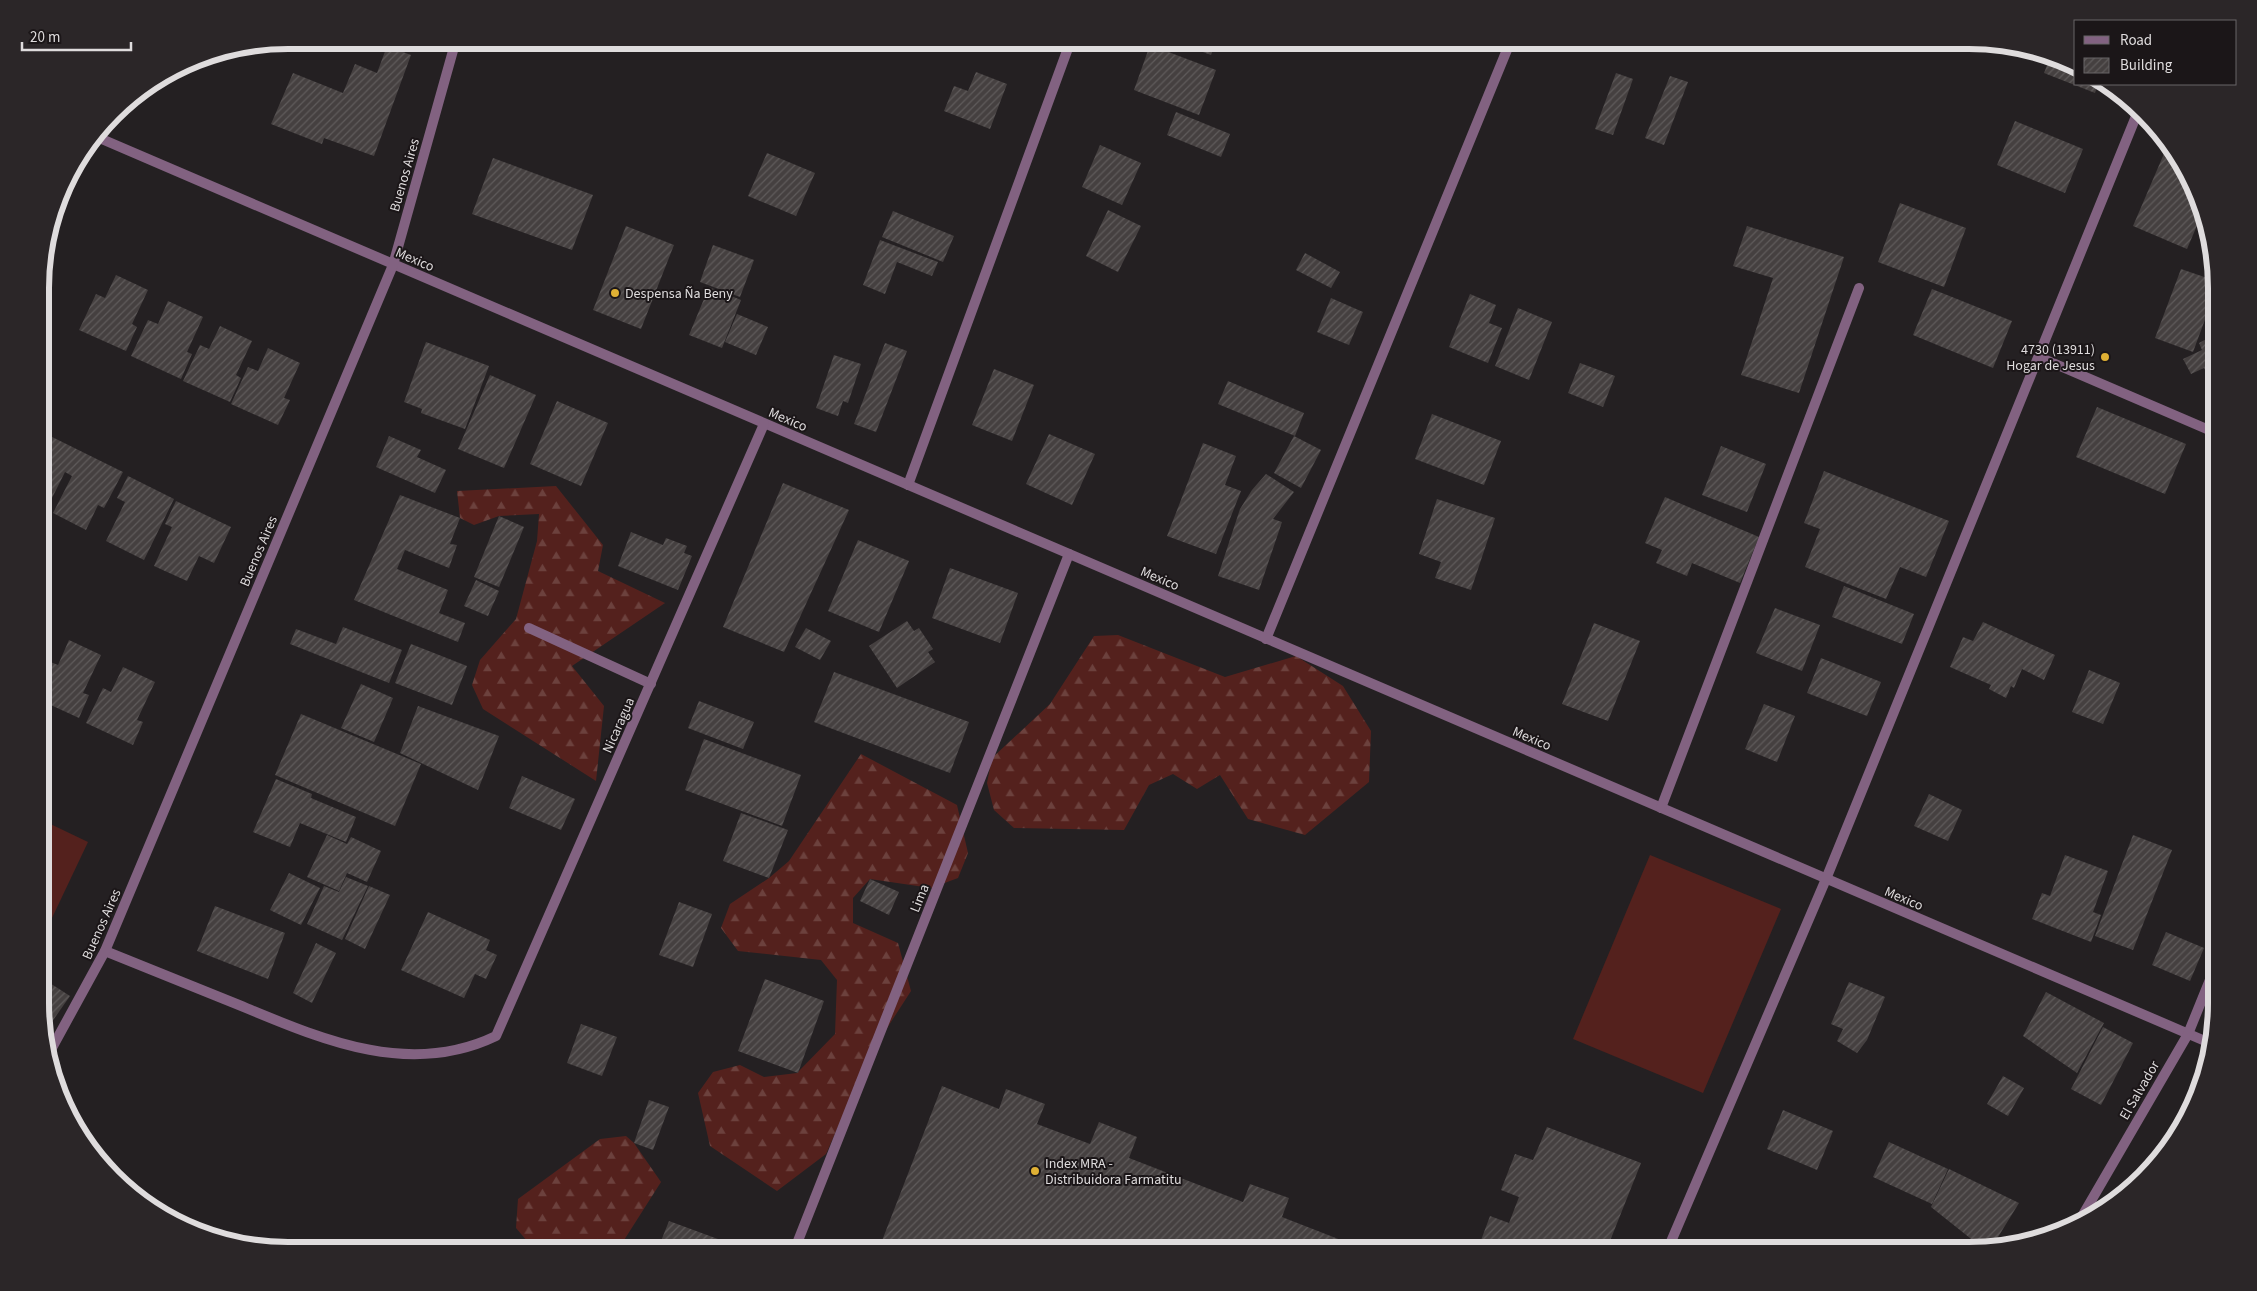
<svg xmlns="http://www.w3.org/2000/svg" width="2257" height="1291" viewBox="0 0 2257 1291" font-family="'Source Sans 3',sans-serif">
<style>
.forest{fill:url(#forest-firs)}
.garden{fill:#54211d}
.building{fill:url(#building-hatch)}
.lines{fill:none;stroke-linecap:round;stroke-linejoin:round}
.lane{stroke:#826281;stroke-width:10}
.street{stroke:#826281;stroke-width:10}
.poi-dot{fill:#dfb034;stroke:#1b1618;stroke-width:2}
.labels{text-anchor:middle;stroke-width:4;stroke-linejoin:round;paint-order:stroke}
.street-label{font-size:14px;fill:#dfdcdd;stroke:#1b1618}
.poi-label{font-size:14px;fill:#dfdcdd;stroke:#1b1618;text-anchor:start}
.rim{fill:none;stroke:#dfdcdd;stroke-width:6}
</style>
<defs>
<pattern id="forest-firs" width="22" height="20" patternUnits="userSpaceOnUse" patternTransform="scale(1.25)"><rect width="22" height="20" fill="#54211d"/><path d="M5 1l3.5 6h-7zM16 11l3.5 6h-7z" fill="#6c413d"/></pattern>
<pattern id="building-hatch" width="6" height="6" patternUnits="userSpaceOnUse" patternTransform="scale(1.25)"><rect width="6" height="6" fill="#454040"/><path d="M-1 1l2-2M0 6l6-6M5 7l2-2" fill="none" stroke="#5f5b5b"/></pattern>
</defs>
<rect width="100%" height="100%" fill="#242022"/>
<g class="forest">
<path d="M556,486l47,59 -5,26 67,32 -93,63 32,40 -8,75 -113,-72 -11,-24 8,-25 36,-41 21,-78 2,-27 -40,2 -25,9 -14,-7 -3,-27z"/>
<path d="M1118,635l107,42 71,-21 47,30 28,45 -2,51 -64,53 -57,-16 -28,-44 -23,14 -24,-15 -24,11 -25,45 -110,-2 -20,-18 -7,-27 5,-25 58,-54 44,-68z"/>
<path d="M861,754l96,51 11,48 -10,25 -27,10 -61,-9 -17,19v25l45,20 13,48 -42,65 -43,98 -49,37 -67,-45 -12,-53 15,-21 27,-7 24,12 33,-4 38,-39 2,-54 -16,-20 -83,-9 -17,-23 9,-24 39,-26 20,-17z"/>
<path d="M626,1136l8,7 27,39 -42,66 -32,2 -54,-2 -17,-20 2,-29 82,-60z"/>
</g>
<g class="garden">
<path d="M42,820l46,22 -46,97z"/>
<path d="M1650,855l131,54 -78,184 -130,-54z"/>
</g>
<g class="building">
<path d="M1183,40h34l-6,15 -30,-11z"/>
<path d="M1150,45l66,25 -17,45 -65,-25z"/>
<path d="M387,46l24,9 -37,101 -50,-18 -2,6 -51,-20 22,-51 50,20 12,-29 22,9z"/>
<path d="M2051,55l25,11v18h22l-3,9 -51,-20z"/>
<path d="M976,72l31,12 -17,45 -46,-18 10,-25 14,5z"/>
<path d="M1616,73l17,6 -20,56 -18,-6z"/>
<path d="M1670,76l18,6 -24,63 -19,-7z"/>
<path d="M1176,112l54,22 -9,23 -54,-22z"/>
<path d="M2015,121l68,28 -18,44 -68,-28z"/>
<path d="M2169,142l6,8 29,59 -17,40 -54,-23z"/>
<path d="M1100,145l41,18 -19,42 -40,-18z"/>
<path d="M767,153l48,20 -19,43 -48,-20z"/>
<path d="M493,158l100,37 -21,55 -100,-36z"/>
<path d="M1900,203l66,25 -22,59 -66,-25z"/>
<path d="M1108,210l33,16 -23,46 -32,-16z"/>
<path d="M893,211l61,25 -11,26 -61,-25z"/>
<path d="M626,226l48,19 -33,84 -48,-19z"/>
<path d="M1747,226l97,31 -45,136 -58,-18 32,-97 -40,-12z"/>
<path d="M880,240l58,22 -6,14 -35,-14 -12,32 -22,-9z"/>
<path d="M713,245l41,15 -14,37 -40,-15z"/>
<path d="M1305,253l35,19 -9,16 -35,-18z"/>
<path d="M2181,269l35,12v9l-23,62 -38,-14z"/>
<path d="M116,275l32,15 -16,34 5,3 -11,24 -47,-21 17,-36 9,4z"/>
<path d="M709,287l32,13 -19,48 -33,-13z"/>
<path d="M1932,289l80,32 -19,47 -80,-33z"/>
<path d="M1470,294l26,11 -7,18 13,5 -14,35 -39,-16z"/>
<path d="M1331,298l32,14 -14,33 -32,-13z"/>
<path d="M168,301l35,16 -16,35 5,2 -11,25 -50,-23 17,-36 10,4z"/>
<path d="M1518,308l34,14 -23,58 -34,-14z"/>
<path d="M737,314l31,13 -12,28 -31,-13z"/>
<path d="M220,326l32,15 -16,34 5,3 -11,24 -47,-21 17,-36 9,4z"/>
<path d="M2216,334v57l-12,-23 -13,6 -8,-15 19,-9 -3,-7z"/>
<path d="M426,342l63,24 -24,63 -44,-16 1,-4 -18,-7z"/>
<path d="M885,343l22,8 -31,81 -22,-8z"/>
<path d="M268,348l32,15 -16,35 6,2 -12,25 -47,-21 17,-37 10,4z"/>
<path d="M834,355l27,9 -13,39 -5,-2 -5,15 -22,-8z"/>
<path d="M1580,363l35,13 -12,31 -35,-14z"/>
<path d="M994,369l40,16 -22,56 -40,-16z"/>
<path d="M490,375l46,20 -32,73 -46,-19z"/>
<path d="M1228,381l76,32 -9,23 -77,-32z"/>
<path d="M557,401l51,22 -27,63 -51,-22z"/>
<path d="M2097,407l89,37 -21,50 -89,-37z"/>
<path d="M1432,414l69,27 -17,44 -69,-26z"/>
<path d="M42,432l81,40 -19,36 -6,-3 -12,25 -33,-17 19,-37 -7,-4 -19,38 -4,-2z"/>
<path d="M1049,434l46,20 -23,51 -46,-21z"/>
<path d="M389,436l32,14 -4,7 29,13 -11,23 -59,-26z"/>
<path d="M1294,436l27,14 -20,38 -27,-15z"/>
<path d="M1203,443l33,13 -11,29 16,6 -25,63 -49,-18z"/>
<path d="M1721,446l45,18 -19,48 -45,-17z"/>
<path d="M1824,471l125,50 -23,56 -26,-10 -14,32 -81,-32 15,-38 -16,-6z"/>
<path d="M1266,474l28,18 -21,27 9,3 -23,68 -41,-14 22,-67 12,-19z"/>
<path d="M128,476l46,23 -30,61 -38,-19 19,-39 -8,-4z"/>
<path d="M783,483l66,27 -65,142 -61,-25z"/>
<path d="M400,495l60,23 -10,26 7,1 -8,23 -44,-18 -8,19 51,21 -9,23 26,10 -7,19 -104,-42z"/>
<path d="M1665,497l94,40 -19,46 -48,-20 -5,13 -31,-13 6,-13 -17,-7z"/>
<path d="M1437,499l58,19 -24,72 -36,-12 6,-16 -22,-8z"/>
<path d="M176,501l55,26 -17,36 -15,-7 -12,25 -33,-15 18,-39 -7,-3z"/>
<path d="M499,516l25,11 -25,60 -25,-10z"/>
<path d="M631,532l32,13 3,-7 21,8 -3,7 8,3 -14,34 -60,-24z"/>
<path d="M858,540l51,21 -30,71 -51,-21z"/>
<path d="M950,568l68,25 -18,50 -68,-25z"/>
<path d="M476,580l23,11 -11,25 -24,-10z"/>
<path d="M1844,586l70,28 -12,30 -70,-27z"/>
<path d="M1775,608l45,17 -18,46 -46,-18z"/>
<path d="M907,621l7,10 5,-3 14,21 -5,3 7,10 -38,26 -28,-42z"/>
<path d="M1983,622l72,33 -11,25 -22,-11 -8,19 -3,-2 -5,12 -17,-9 2,-4 -41,-18 13,-30 10,4z"/>
<path d="M1594,623l46,18 -32,80 -46,-17z"/>
<path d="M42,626l6,3 -6,14z"/>
<path d="M343,627l59,23 -13,33 -99,-39 6,-15 40,15z"/>
<path d="M806,628l25,13 -11,19 -25,-13z"/>
<path d="M69,640l32,15 -18,38 6,2 -10,23 -37,-17v-27l6,-13 10,4z"/>
<path d="M411,644l56,22 -15,39 -57,-22z"/>
<path d="M1821,658l60,24 -14,34 -60,-23z"/>
<path d="M123,667l32,15 -18,38 6,2 -10,23 -47,-22 17,-35 8,4z"/>
<path d="M2089,670l31,13 -17,41 -31,-12z"/>
<path d="M834,672l135,50 -19,51 -136,-51z"/>
<path d="M361,684l32,14 -19,44 -33,-14z"/>
<path d="M699,701l55,21 -11,27 -55,-21z"/>
<path d="M1764,704l31,12 -18,46 -32,-13z"/>
<path d="M418,706l81,30 -21,54 -78,-37z"/>
<path d="M301,714l120,50 -26,62 -120,-51z"/>
<path d="M704,739l97,36 -19,51 -97,-36z"/>
<path d="M522,776l53,23 -14,31 -52,-22z"/>
<path d="M276,779l36,15 -1,4 45,19 -10,25 -46,-19 -10,24 -37,-15z"/>
<path d="M1929,794l33,16 -14,31 -34,-15z"/>
<path d="M741,813l47,17 -19,48 -46,-17z"/>
<path d="M327,835l20,9 4,-7 30,14 -14,31 -20,-9 -8,18 -32,-14z"/>
<path d="M2133,835l39,15 -39,100 -38,-14z"/>
<path d="M2065,855l43,16 -15,41 8,3 -10,27 -59,-23 10,-26 8,3z"/>
<path d="M289,873l31,15 -19,37 -31,-15z"/>
<path d="M346,877l22,9 -26,54 -35,-16 17,-38 15,6z"/>
<path d="M870,879l29,13 -10,23 -29,-14z"/>
<path d="M369,886l21,9 -25,54 -20,-10z"/>
<path d="M679,902l33,12 -19,53 -34,-12z"/>
<path d="M215,906l70,27 -17,46 -71,-28z"/>
<path d="M428,912l62,28 -4,10 11,5 -11,24 -11,-5 -11,24 -63,-28z"/>
<path d="M2166,932l38,16 -14,33 -38,-16z"/>
<path d="M316,943l20,10 -24,50 -19,-10z"/>
<path d="M42,978l28,18 -28,40z"/>
<path d="M765,979l59,22 -26,72 -60,-22z"/>
<path d="M1849,982l36,15 -18,43 -10,13 -20,-12 6,-12 -12,-5z"/>
<path d="M2046,992l58,31 -27,50 -54,-37z"/>
<path d="M581,1024l36,13 -15,39 -35,-13z"/>
<path d="M2103,1027l30,16 -32,62 -30,-16z"/>
<path d="M2003,1076l21,12 -16,28 -21,-12z"/>
<path d="M942,1086l57,23 7,-20 39,15 -8,20 53,20 9,-22 38,15 -8,21 114,44 7,-18 39,14 -7,19 87,34h-491z"/>
<path d="M649,1100l20,7 -16,43 -19,-7z"/>
<path d="M1783,1110l50,21 -16,39 -50,-21z"/>
<path d="M1547,1127l94,36 -35,88h-129l13,-35 19,7 10,-26 -18,-7 14,-36 18,6z"/>
<path d="M1889,1142l59,27 -16,35 -59,-27z"/>
<path d="M1949,1169l70,34 -29,47h-5l-54,-43z"/>
<path d="M669,1221l57,21 -3,9h-66z"/>
<path d="M1872,1239l22,12h-28z"/>
</g>
<g class="lines">
<g class="lane">
<path d="M908,485l163,-445"/>
<path d="M529,628l122,56"/>
<path d="M1266,639l245,-599"/>
</g>
<g class="street">
<path d="M97,137l2115,907"/>
<path d="M2039,357l177,76"/>
<path d="M1661,808l198,-520"/>
<path d="M105,951c45,18 89,36 134,54 82,34 170,73 257,31l268,-612"/>
<path d="M47,1057l58,-106 288,-686 63,-225"/>
<path d="M2077,1225l111,-191 28,-69"/>
<path d="M794,1251l275,-697"/>
<path d="M1667,1251l159,-372 313,-770"/>
</g>
</g>
<g class="poi-dot">
<circle cx="615" cy="293" r="5"/>
<circle cx="2105" cy="357" r="5"/>
<circle cx="1035" cy="1171" r="5"/>
</g>
<g class="labels">
<g class="street-label">
<text transform="translate(404 175) rotate(-74)" y="5">Buenos Aires</text>
<text transform="translate(415 259) rotate(23)" y="5">Mexico</text>
<text transform="translate(788 419) rotate(23)" y="5">Mexico</text>
<text transform="translate(258 551) rotate(-67)" y="5">Buenos Aires</text>
<text transform="translate(1160 578) rotate(23)" y="5">Mexico</text>
<text transform="translate(618 725) rotate(-66)" y="5">Nicaragua</text>
<text transform="translate(1532 738) rotate(23)" y="5">Mexico</text>
<text transform="translate(919 898) rotate(-68)" y="5">Lima</text>
<text transform="translate(1904 898) rotate(23)" y="5">Mexico</text>
<text transform="translate(101 924) rotate(-66)" y="5">Buenos Aires</text>
<text transform="translate(2139 1090) rotate(-60)" y="5">El Salvador</text>
</g>
<g class="poi-label">
<text x="625" y="298">Despensa Ña Beny</text>
<text x="2095" y="354" text-anchor="end">4730 (13911)<tspan x="2095" dy="16">Hogar de Jesus</tspan></text>
<text x="1045" y="1168">Index MRA -<tspan x="1045" dy="16">Distribuidora Farmatitu</tspan></text>
</g>
</g>
<path d="M0 0H2257V1291H0ZM288 49H1969A239 239 0 0 1 2208 288V1003A239 239 0 0 1 1969 1242H288A239 239 0 0 1 49 1003V288A239 239 0 0 1 288 49Z" fill="#2b2628" fill-rule="evenodd"/>
<path class="rim" d="M288 49H1969A239 239 0 0 1 2208 288V1003A239 239 0 0 1 1969 1242H288A239 239 0 0 1 49 1003V288A239 239 0 0 1 288 49Z"/>
<rect x="2074" y="20" width="162" height="65" fill="#1b1618" stroke="#696567"/>
<rect x="2084" y="36" width="25" height="8" fill="#826281" stroke="#696567"/>
<text x="2120" y="45" font-size="15" fill="#dfdcdd">Road</text>
<rect x="2084" y="58" width="25" height="15" fill="url(#building-hatch)" stroke="#696567"/>
<text x="2120" y="70" font-size="15" fill="#dfdcdd">Building</text>
<path d="M22 42v8h109v-8" fill="none" stroke="#dfdcdd" stroke-width="2.5"/>
<text x="30" y="42" font-size="15" fill="#dfdcdd" stroke="#1b1618" stroke-width="4" paint-order="stroke">20 m</text>
</svg>
